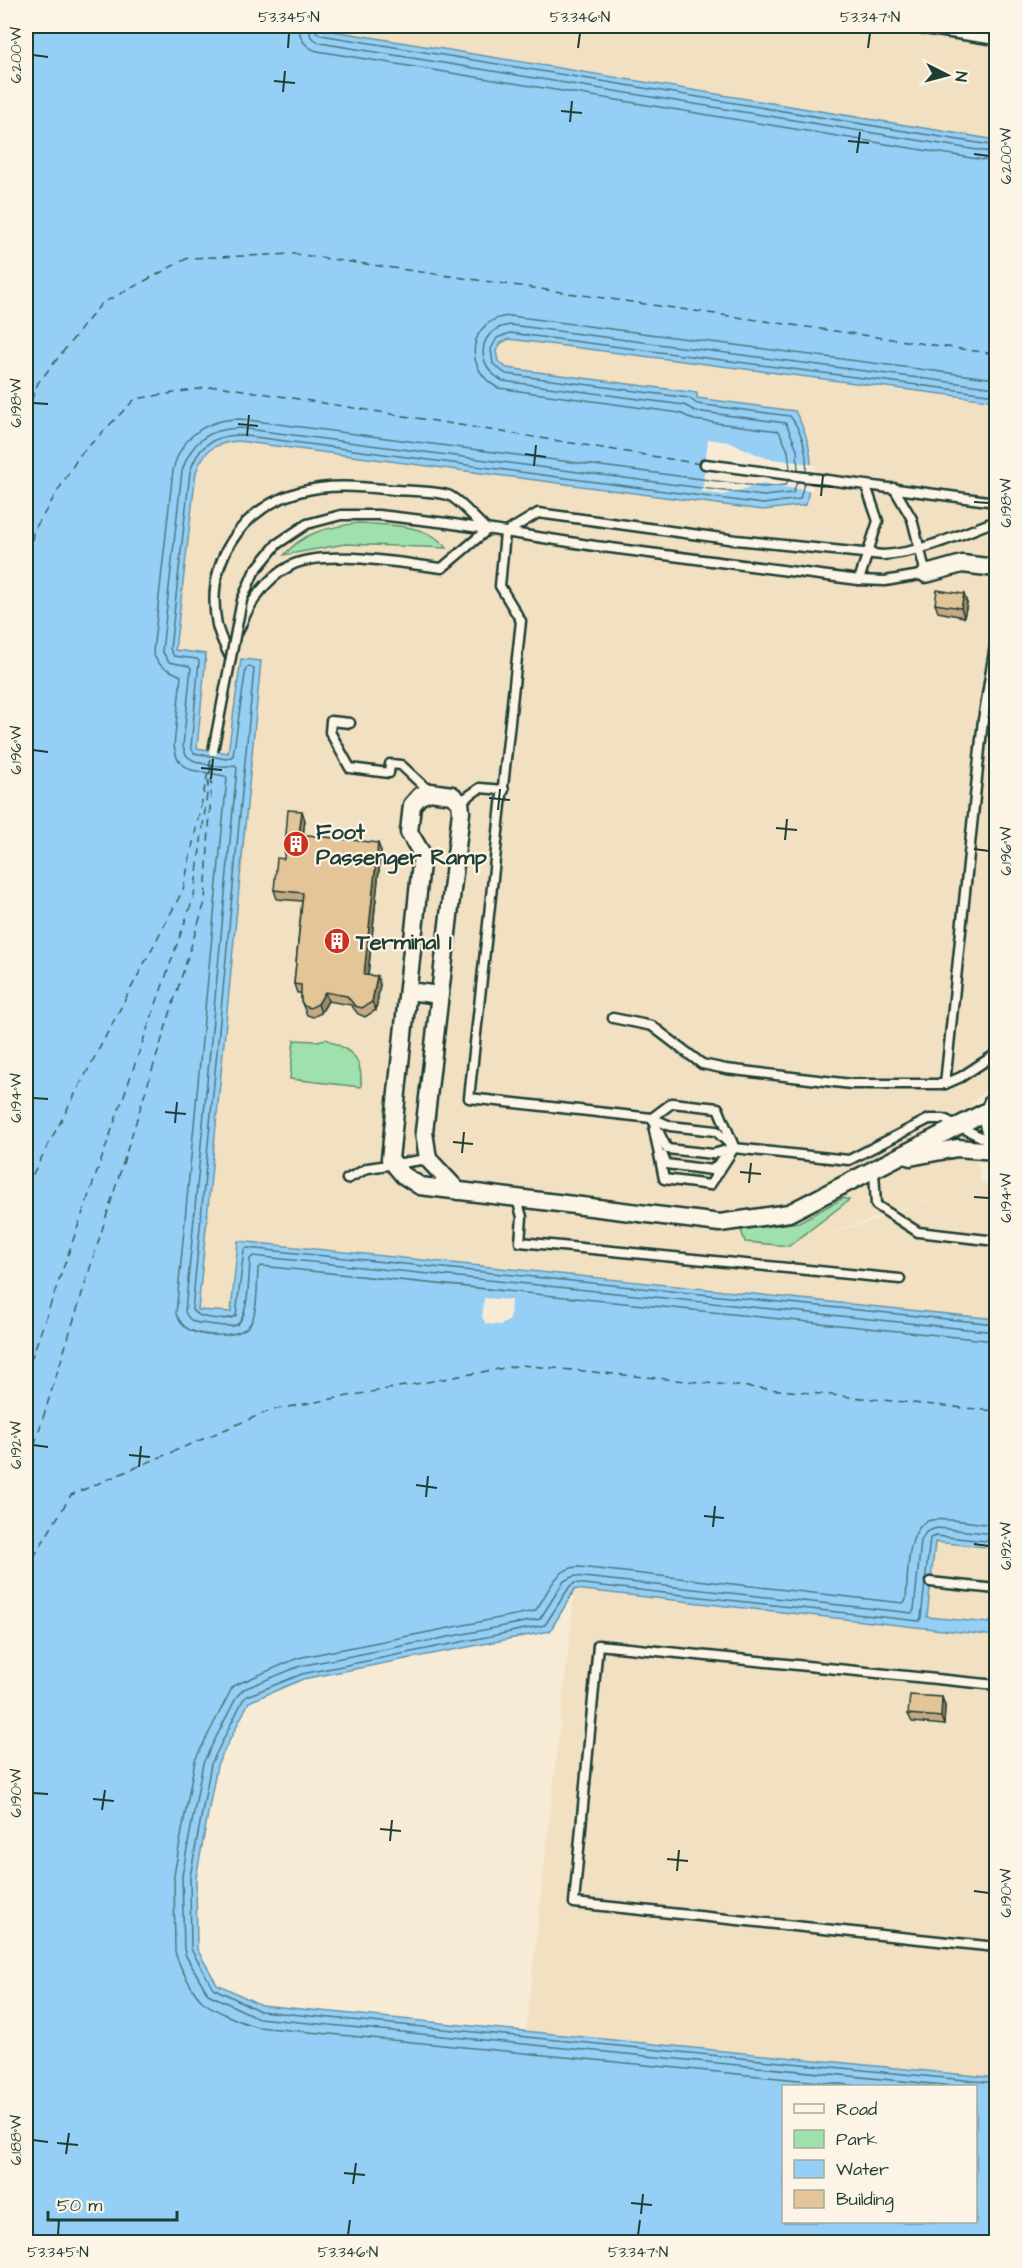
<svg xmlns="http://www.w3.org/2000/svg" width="1022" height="2268" viewBox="0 0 1022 2268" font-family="'Architects Daughter',sans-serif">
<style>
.built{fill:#f1e0c2;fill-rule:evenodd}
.green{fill:#9fe1ac;stroke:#5f8f70;stroke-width:1.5}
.water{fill:#95cff5;stroke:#6695a8;stroke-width:1.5;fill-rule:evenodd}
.pier{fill:#f7ebd5}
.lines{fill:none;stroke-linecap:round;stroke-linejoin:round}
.shore{stroke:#4e7781;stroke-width:1.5}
.ferry{stroke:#375a5b;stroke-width:1.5;stroke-dasharray:8 6;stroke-linecap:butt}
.lane-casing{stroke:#1f3d34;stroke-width:13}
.street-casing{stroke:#1f3d34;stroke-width:21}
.secondary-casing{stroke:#1f3d34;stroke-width:28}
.lane{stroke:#fcf5e5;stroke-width:8}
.street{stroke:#fcf5e5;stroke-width:16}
.secondary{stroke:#fcf5e5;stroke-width:24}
.lane-bridge-casing{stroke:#1f3d34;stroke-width:13;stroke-linecap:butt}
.lane-bridge{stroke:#fcf5e5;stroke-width:8}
.wall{fill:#c4a982;stroke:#1f3d34;stroke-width:1.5}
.shaded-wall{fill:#a08a6a;stroke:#1f3d34;stroke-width:1.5}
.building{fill:#e4c597;stroke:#1f3d34;stroke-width:1.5}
.ticks{fill:none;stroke:#1f3d34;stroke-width:2}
.labels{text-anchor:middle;stroke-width:4.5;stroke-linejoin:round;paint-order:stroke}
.poi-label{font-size:22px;font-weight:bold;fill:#1f3d34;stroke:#fcf5e5;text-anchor:start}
.neatline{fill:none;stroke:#1f3d34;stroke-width:2}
.ticks-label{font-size:15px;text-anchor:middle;fill:#1f3d34}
</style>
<rect width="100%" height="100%" fill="#f7ebd5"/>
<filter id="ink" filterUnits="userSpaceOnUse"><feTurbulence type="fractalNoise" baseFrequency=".0167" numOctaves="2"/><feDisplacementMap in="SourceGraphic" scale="12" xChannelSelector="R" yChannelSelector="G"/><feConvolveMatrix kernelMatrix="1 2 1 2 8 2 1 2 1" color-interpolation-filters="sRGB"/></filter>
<g filter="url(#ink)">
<g class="built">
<path d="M321,26h675v114l-675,-111z"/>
<path d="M509,339l487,62v677l-24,26 8,79 16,2v134l-757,-78 -8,72 -33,-3 63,-648 -20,-3 -13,94 -32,-4 -21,-99 21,-178 5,-14 12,-11 11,-5 14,-1 525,69 43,-5 7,-41 -3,-18 -15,-35 -99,-13v-5l-189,-25 -9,-7 -2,-10 5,-8zM947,1194l-73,27 -60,17h1z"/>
<path d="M935,1542l61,6v66l-4,1 -1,8 -64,-5z"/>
<path d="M575,1589l421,47v442l-470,-47z"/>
</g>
<g class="green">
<path d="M358,523c31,3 67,-1 89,25l-102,-4 -61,11c21,-24 43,-27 74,-32z"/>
<path d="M326,1039c25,12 37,17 35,48l-71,-8 4,-39 23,1z"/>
<path d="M843,1198l6,2 -60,46 -44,-4 -4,-12 58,-8z"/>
</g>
<path class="water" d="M26,26h295v3l675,111v261l-487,-62 -8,4 -5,8 2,10 9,7 190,25v5l98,13c19,36 19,55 11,94l-43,5 -525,-69c-24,2 -34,9 -42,31l-21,178 31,4 -9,94 31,5 13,-94 20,2 -63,649 33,2 7,-71 758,78v229l-61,-6 -8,75 63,6 2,-8 4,-1v22l-421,-47 -25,42 -247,48 -54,23 -32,63 -21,113 1,71 20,35 44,21 735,73v164h-970zM784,2086h192v136h-192z"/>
<g class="pier">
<path d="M708,439l20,3 38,16 50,7 -4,26 -49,-7 -40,11 -21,-3z"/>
<path d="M484,1298l27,2 -1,20 -9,5 -15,-1 -4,-7z"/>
</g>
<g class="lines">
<g class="shore">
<path d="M299,26c0,13 6,21 18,25l679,111"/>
<path d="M308,26l3,11 9,6 676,110"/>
<path d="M315,26l1,6 5,3 675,111"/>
<path d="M790,469l-2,-18 -9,-20 -85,-11 -14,-7 -182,-25c-37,-20 -29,-71 13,-72l485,63"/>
<path d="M798,471l-1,-22 -11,-26 -91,-12 -11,-6 -181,-24c-29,-15 -26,-53 8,-56l485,63"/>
<path d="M806,472c2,-19 -4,-41 -16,-56l-93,-12 -8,-6 -183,-24 -13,-10 -2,-15 6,-11 13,-5 486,62"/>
<path d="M788,480l-2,5 -23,2 -523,-68c-33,0 -59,17 -67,51l-20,182c5,17 16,17 28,24l-7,70 3,12 6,7 8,5 34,6 2,2 -51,536c3,6 6,12 12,15 13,8 52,10 62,-5 8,-11 7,-41 8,-56l3,-2 735,75"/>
<path d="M797,482l-4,11 -30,3 -524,-68c-30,1 -48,13 -57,43l-20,180 7,11 20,4 2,2 -8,78 3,9c9,10 35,13 49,10l2,3 -52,544c5,11 12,11 23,12 8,1 20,4 28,1 13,-6 13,-52 14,-66l3,-3 743,76"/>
<path d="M804,483l-4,16 -37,5 -524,-69c-27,1 -41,11 -49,37l-20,177 4,7 23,3 2,2 -8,86 3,6 32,6 7,-3 13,-88 3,-2 5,3 -62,641c6,9 34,11 44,6l8,-66 3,-2 749,76"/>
<path d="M996,1542l-60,-6 -6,2 -9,80 -2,3 -344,-38 -5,3 -25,39 -243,49 -55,22 -4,4 -32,64 -21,113 1,72 22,39 47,23 736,72"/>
<path d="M861,2086l-603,-59c-14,-3 -45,-17 -56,-26 -9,-8 -25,-39 -27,-50l-1,-76 21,-115 38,-74 65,-28 237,-47c13,-16 19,-44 44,-44l324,36 3,-3c2,-21 -1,-74 25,-80 15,-3 49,4 65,5"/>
<path d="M953,2086l-695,-68 -50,-24 -22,-38 -2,-7 -2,-73 21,-113 34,-67 7,-7 56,-23 240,-47 24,-38 10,-5 338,37 2,-3 7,-69 5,-9 11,-4 59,6"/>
</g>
<g class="ferry">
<path d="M26,413l12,-30 63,-79 87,-46 107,-4 701,100"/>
<path d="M26,596l7,-64 46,-76 56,-57 83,-13 483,78"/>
<path d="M26,1187l157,-297 28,-132"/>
<path d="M26,1374l168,-478 17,-133"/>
<path d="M26,1472l179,-570 8,-147"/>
<path d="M26,1570l45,-75 200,-85 250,-45 475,46"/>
</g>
<g class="lane-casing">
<g id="lane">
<path d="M905,26l91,14"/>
<path d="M705,464l291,38"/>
<path d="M447,523l148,23 264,34 26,1 41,-7 -14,-55 -18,-31"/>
<path d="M505,533l-5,53 21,35 -52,477 183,20 18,8 46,5 18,17"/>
<path d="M505,533l33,-20 198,27 147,15c38,-2 77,-21 113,-34"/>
<path d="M859,580l19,-59 -12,-35"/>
<path d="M239,630c9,-25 26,-51 51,-64 33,-18 114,-2 152,2l45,-38"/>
<path d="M229,655c-4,-9 -10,-20 -12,-30 -12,-61 22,-116 82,-133 32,-9 64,-5 96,-2 13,1 44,1 55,6 8,3 29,27 37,34"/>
<path d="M350,723l-19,-2 -1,11 20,36 39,5 1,-9 11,1 29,27"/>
<path d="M460,802l20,-14 24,2"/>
<path d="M613,1018l39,8 50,38 24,5 125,15h94l16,-7 35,-23"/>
<path d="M945,1084l38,-364 13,-81"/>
<path d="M652,1118l15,31 46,5 21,-6 115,12 80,-41h15l43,21 6,1"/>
<path d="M652,1118l20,-15 46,5 15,36"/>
<path d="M654,1130l10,49 46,6 24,-37"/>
<path d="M663,1156l3,8 46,6 11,-11"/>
<path d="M874,1171l2,34 42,27 78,9"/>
<path d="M347,1179l21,-11 60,-9"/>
<path d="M517,1199l5,18 -2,25 380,37"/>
<path d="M930,1582l66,7"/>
<path d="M996,1685l-398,-40 -24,258 422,44"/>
</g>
</g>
<g class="street-casing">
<g id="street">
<path d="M926,574l36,-10 34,4"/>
<path d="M408,991l32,4"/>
<path d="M910,1157l47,-9 39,3"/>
<path d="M458,1191l-30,-32 -4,-27 37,-320 -1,-10 -8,-7 -22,-3 -10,4 -8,9 -3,27 13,22 -32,305 13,16 17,11 300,37 69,-10 206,-106"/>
</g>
</g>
<g class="secondary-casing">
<path id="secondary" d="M996,1104c-5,10 -6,21 0,30"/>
</g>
<use href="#lane" class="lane"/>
<use href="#street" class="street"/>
<use href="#secondary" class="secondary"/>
<g class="lane-bridge-casing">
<path id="lane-bridge" d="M213,751l29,-151 12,-28 23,-28 30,-20 34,-9h38l68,8"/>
</g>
<use href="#lane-bridge" class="lane-bridge"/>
</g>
<g class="wall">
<path d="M967,603l-3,14 -26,-5 -3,-8z"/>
<path d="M305,820l-2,15 78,16 -13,124 12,9 -4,26 -11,7 -7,-3 -7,-9 -23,-4 -7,12 -8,4 -6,-2 -6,-14v-8h-4l-3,-9 8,-83 -25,-2 -3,-9 10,-31z"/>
<path d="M942,1697l3,9 -1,19 -32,-3 -4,-8z"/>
</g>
<g class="shaded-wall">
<path d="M964,594l3,9 -3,14 -3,-9z"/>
<path d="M302,811l3,9 -3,23 -3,-9z"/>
<path d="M378,843l3,8 -14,132 -3,-8z"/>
<path d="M377,976l3,8 -4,26 -4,-8z"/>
<path d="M325,992l3,9 -7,12 -3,-9z"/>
<path d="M942,1697l3,9 -1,19 -3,-8z"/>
</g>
<g class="building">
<path d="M937,590l27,4 -3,14 -26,-4z"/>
<path d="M288,810l14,1 -3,23 79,9 -14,132 13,1 -5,26 -10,6 -7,-2 -8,-10 -22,-4 -7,12 -8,4 -6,-2 -3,-5v-16l-7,-1 9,-91 -29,-3 3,-32 7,1z"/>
<path d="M910,1695l32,2 -1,20 -33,-3z"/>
</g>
</g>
<path class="ticks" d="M288,48l1,-15M578,48l2,-15M868,48l2,-15M33,55l15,2M274,81l21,2M283,92l2,-21M561,111l21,2M570,122l2,-21M848,141l21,2M857,153l3,-21M974,154l15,2M33,403l15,1M238,424l20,2M247,436l2,-21M525,454l21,3M534,466l2,-21M812,485l21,2M821,496l2,-21M974,502l15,1M33,750l15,2M201,768l21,2M211,779l2,-20M489,798l21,2M498,810l2,-21M776,828l21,2M785,840l2,-21M974,849l15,2M33,1098l15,1M165,1112l21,2M175,1123l2,-21M453,1142l20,2M462,1153l2,-21M740,1172l21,2M749,1183l2,-20M974,1197l15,1M33,1445l15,2M129,1455l21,2M139,1467l2,-21M416,1485l21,3M426,1497l2,-21M704,1516l20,2M713,1527l2,-21M974,1544l15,2M33,1793l15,1M93,1799l21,2M102,1810l3,-20M380,1829l21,2M390,1841l2,-21M667,1859l21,2M677,1871l2,-21M974,1891l15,2M33,2140l15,2M57,2143l21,2M66,2154l3,-21M344,2173l21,2M353,2184l3,-21M631,2203l21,2M641,2214l2,-20M58,2235l1,-15M348,2235l2,-15M638,2235l2,-15"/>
<defs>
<g id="building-disc" transform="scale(1.35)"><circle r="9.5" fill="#c8321e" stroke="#fcf5e5"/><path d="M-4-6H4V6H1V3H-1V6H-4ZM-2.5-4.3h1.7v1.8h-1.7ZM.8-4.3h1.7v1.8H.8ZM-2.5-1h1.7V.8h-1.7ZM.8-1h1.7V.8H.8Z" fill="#fff"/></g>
</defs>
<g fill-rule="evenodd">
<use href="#building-disc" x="296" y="844"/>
<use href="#building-disc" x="337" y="941"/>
</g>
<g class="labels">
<g class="poi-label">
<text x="316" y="839">Foot<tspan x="316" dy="25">Passenger Ramp</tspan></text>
<text x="356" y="949">Terminal 1</text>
</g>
</g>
<rect width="1022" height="2268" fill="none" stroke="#fcf5e5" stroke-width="66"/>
<rect x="782" y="2085" width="195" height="138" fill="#fcf5e5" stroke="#a4ab9e" stroke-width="1.5"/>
<rect x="794" y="2104" width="30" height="9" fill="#fcf5e5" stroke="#a4ab9e" stroke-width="1.5"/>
<text x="836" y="2115" font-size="18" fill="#1f3d34">Road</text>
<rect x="794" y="2130" width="30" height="18" fill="#9fe1ac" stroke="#a4ab9e" stroke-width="1.5"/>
<text x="836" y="2145" font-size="18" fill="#1f3d34">Park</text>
<rect x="794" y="2160" width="30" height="18" fill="#95cff5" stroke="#a4ab9e" stroke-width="1.5"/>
<text x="836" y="2175" font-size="18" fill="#1f3d34">Water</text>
<rect x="794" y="2190" width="30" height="18" fill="#e4c597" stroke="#a4ab9e" stroke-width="1.5"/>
<text x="836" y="2205" font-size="18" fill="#1f3d34">Building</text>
<g transform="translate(947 75) rotate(96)" stroke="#fcf5e5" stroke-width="4.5" paint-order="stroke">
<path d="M0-4.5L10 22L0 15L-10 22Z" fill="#1f3d34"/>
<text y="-9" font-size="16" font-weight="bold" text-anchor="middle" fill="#1f3d34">N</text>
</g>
<path d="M48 2211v9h129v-9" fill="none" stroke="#1f3d34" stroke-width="3"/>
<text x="57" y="2211" font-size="18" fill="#1f3d34" stroke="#fcf5e5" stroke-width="4.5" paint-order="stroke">50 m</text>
<rect x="33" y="33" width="956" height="2202" class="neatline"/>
<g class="ticks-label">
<text x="289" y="22">53.345°N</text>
<text x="580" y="22">53.346°N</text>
<text x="870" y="22">53.347°N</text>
<text transform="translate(16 55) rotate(-90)" y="5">6.200°W</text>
<text transform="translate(1006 156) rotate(-90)" y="5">6.200°W</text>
<text transform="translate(16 403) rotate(-90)" y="5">6.198°W</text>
<text transform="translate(1006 503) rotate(-90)" y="5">6.198°W</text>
<text transform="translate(16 750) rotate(-90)" y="5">6.196°W</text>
<text transform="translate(1006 851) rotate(-90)" y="5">6.196°W</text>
<text transform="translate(16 1098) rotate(-90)" y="5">6.194°W</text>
<text transform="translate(1006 1198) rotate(-90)" y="5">6.194°W</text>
<text transform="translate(16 1445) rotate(-90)" y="5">6.192°W</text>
<text transform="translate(1006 1546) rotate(-90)" y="5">6.192°W</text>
<text transform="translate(16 1793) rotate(-90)" y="5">6.190°W</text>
<text transform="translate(1006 1893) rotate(-90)" y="5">6.190°W</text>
<text transform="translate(16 2140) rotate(-90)" y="5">6.188°W</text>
<text x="58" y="2257">53.345°N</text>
<text x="348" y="2257">53.346°N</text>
<text x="638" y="2257">53.347°N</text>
</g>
</svg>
